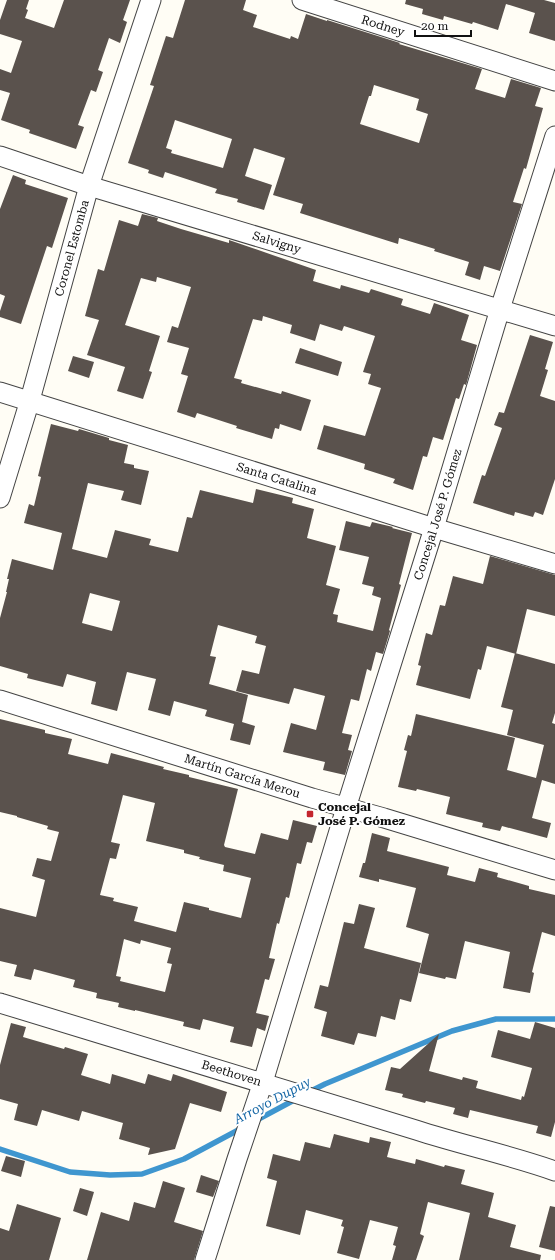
<svg xmlns="http://www.w3.org/2000/svg" width="555" height="1260" viewBox="0 0 555 1260" font-family="'Roboto Serif',serif">
<style>
.lines{fill:none;stroke-linecap:round;stroke-linejoin:round}
.stream{stroke:#3f96cf;stroke-width:5.5}
.building{fill:#5a524d;fill-rule:evenodd}
.minor-casing{stroke:#444;stroke-width:21}
.minor{stroke:#fff;stroke-width:19}
.poi-dot{fill:#c4262e;stroke:#fff;stroke-width:1.5}
.labels{text-anchor:middle;stroke-width:4;stroke-linejoin:round;paint-order:stroke}
.street-label{font-size:12px;fill:#111;stroke:#fff}
.poi-label{font-size:12px;font-weight:bold;fill:#111;stroke:#fff;text-anchor:start}
.water-label{font-size:13px;font-style:italic;fill:#1768a6;stroke:#fff}
</style>
<rect width="100%" height="100%" fill="#fffdf5"/>
<g class="lines">
<g class="stream">
<path d="M309,1092l16,-8 127,-53 44,-12h59"/>
<path d="M255,1121l43,-23"/>
<path d="M0,1149l70,23 40,3 32,-1 42,-15 58,-31"/>
</g>
</g>
<g class="building">
<path d="M7,0h22l-3,9 2,1 -3,8 29,10 10,-28h66l-7,20 4,2 -7,21 -11,-5 -11,32 5,2 -7,20 -5,-2 -13,35 6,2 -8,22 -47,-16 1,-3 -29,-10 9,-27 -10,-3v-21l11,4 11,-32 -22,-7v-14z"/>
<path d="M185,0h61l-3,10 14,5 -4,12 37,12 1,-3 7,3 8,-25 21,7v-1l73,23 -1,1 83,25 -7,20 30,9 6,-19 30,9 -6,18 8,2 -17,61 -2,-1 -11,34 9,2 -22,67 -16,-5 -4,14 -15,-5 4,-13 -35,-11 1,-2 -36,-11 -1,6 -98,-31 3,-9 -30,-9 12,-37 -31,-10 -9,28 27,9 -8,25 -27,-8 1,-3 -23,-6 2,-4 -52,-17 -2,6 -15,-5 1,-3 -21,-7 26,-77 -4,-1 16,-49 7,2zM374,85l45,14 -3,11 12,4 -9,29 -59,-19 9,-28h2zM175,120l57,19 -9,29 -52,-15 1,-3 -6,-2z"/>
<path d="M406,0h138l11,3v38l-26,-8 6,-20 -29,-9 -8,26 -25,-8 -1,2 -28,-8 -1,4 -21,-6 1,-5 -18,-5z"/>
<path d="M13,175l13,5 -1,4 43,14 -16,50 -5,-2 -26,78 -21,-7v-6l5,-15 -5,-2v-85z"/>
<path d="M142,214l16,4 -1,3 24,8 48,14v-3l87,30 -3,11 27,8 1,-4 28,8 2,-4 32,10 -2,6 29,9 4,-11 35,12 -8,25 16,5 -11,40 -2,-1 -5,15 -3,-1 -13,42 -10,-3 -6,20 -4,-1 -10,34 -20,-7 2,-4 -31,-10 1,-5 -48,-15 7,-24 41,11 16,-48 -13,-4 3,-10 -8,-2 12,-36 -31,-10 -2,5 -22,-7 -5,17 -25,-8 2,-8 -29,-9 -1,5 -9,-2 -19,59 8,2 -1,3 40,11 1,-3 29,9 -10,31 -21,-7 -1,5 -4,-1 -3,11 -36,-11 1,-2 -40,-13 -2,5 -18,-6 11,-36 -7,-2 8,-26 -22,-6 5,-16 6,2 13,-41 -34,-10 -1,5 -15,-4 -16,47 35,11 -11,35 3,1 -9,27 -26,-8 8,-24 -38,-12 12,-35 -14,-4 13,-47 6,2 15,-51 19,6z"/>
<path d="M530,335l23,7 -8,27 3,1 -8,26 15,5v78l-12,36 -8,-3 -2,5 -18,-5 -1,4 -41,-13 9,-28 3,1 17,-48 -8,-3 5,-13 5,1z"/>
<path d="M300,348l42,14 -4,14 -43,-13z"/>
<path d="M73,356l21,6 -5,16 -21,-7z"/>
<path d="M51,424l27,7 1,-2 30,9v2l19,5 -4,18 10,2v3l15,3 -8,34 -20,-5 3,-9 -36,-8 -16,66 35,9 8,-28 36,9 -2,6 29,7 9,-35 5,1 8,-28 53,13 3,-14 37,9 -1,5 22,6 -7,29 29,8 -10,39 14,4 -7,25 5,1 -1,7 36,9 8,-33 -9,-3 2,-8 -12,-3 7,-27 -30,-7 7,-29 24,6 2,-5 21,5 -1,1 20,5 -13,51 2,1 -12,45 1,1 -7,23 -7,-2 -5,19 -4,-2 -8,32 -8,-2 -9,34 10,2 -4,15 4,1 -7,24 -22,-5 2,-8 -42,-10 8,-29 25,7 9,-34 -31,-8 -5,16 -53,-13 6,-21 17,4 7,-28 -11,-3 2,-7 -39,-11 -8,31 6,1 -7,27 39,11 -6,27 13,4 -5,19 -20,-5 4,-16 -29,-8 2,-6 -33,-9 -4,15 -22,-6 8,-31 -29,-7 -10,39 -26,-7 5,-22 -29,-8 -4,13 -36,-9 1,-4 -28,-8v-48l7,-26h-1l3,-13h-2l5,-20 41,11 9,-37 -38,-10 5,-19 5,2 7,-29 -3,-1zM90,593l30,8 -8,30 -30,-8z"/>
<path d="M490,556l65,19v41l-28,-7 -11,45 -29,-8 -6,24 -3,-1 -8,30 -54,-14 5,-19 -3,-1 8,-32 6,2 8,-30 5,1 8,-30 30,8z"/>
<path d="M515,653l40,11v49l-3,10 3,1v60l-13,-4 -10,38 19,5 -4,15 -45,-12 -2,5 -18,-4 1,-4 -37,-9 4,-17 -33,-8 -1,2 -18,-4 9,-36 -3,-1 4,-15 3,1 5,-22 99,24 -8,32 29,8 8,-33 -37,-10 6,-25 -12,-3z"/>
<path d="M0,719l45,11v3l27,6 -4,15 40,10 3,-11 53,14 -1,2 26,6v2l49,12 -14,56 1,2 30,7 6,-21 27,7 5,-20 24,6 -5,17 -5,-1 -6,22 -4,-1 -8,35 -3,-1 -7,27 -2,-1 -8,35 6,1 -6,21 -4,-1 -9,34 13,3 -4,15 -8,-3 -5,19 -22,-5 4,-15 -31,-8 -3,11 -17,-4 1,-4 -49,-12v1l-17,-4 1,-4 -23,-5 1,-5 -24,-6 2,-7 -41,-11 -3,11 -17,-4 3,-11 -17,-4v-53l36,9 9,-37 -13,-4 5,-18 14,3 8,-29 -12,-3 1,-3 -31,-9v-1l-17,-4zM123,795l32,8 -9,38 38,9v3l16,4 -1,2 25,6 -1,6 28,7 -10,40 -32,-8v-2l-25,-6 -8,30 -42,-11 4,-14 -25,-6 1,-3 -14,-3 10,-37 6,1 4,-15 -9,-2zM124,939l16,5 1,-4 30,8 -4,15 5,1 -7,28 -45,-11 1,-4 -5,-1z"/>
<path d="M372,833l18,5 -3,13 62,16 -2,8 28,7 4,-14 19,5 -1,4 32,9v3l26,6v41l-13,-4 -10,40 2,1 -4,20 -27,-5 7,-36 -45,-11 -9,38 -10,-2 -1,2 -26,-6 10,-39 -23,-7 10,-39 -37,-9v3l-20,-5 4,-14h2z"/>
<path d="M359,904l16,4 -11,40 57,15 -10,39 -11,-3 -5,21 -14,-4 -5,21 -18,-4 -4,12 -33,-9 6,-24 -13,-4 6,-23 8,2 16,-65 10,2z"/>
<path d="M535,1022l20,6v94l-4,15 -15,-4 2,-7 -68,-16 -2,8 -15,-4 2,-6 -29,-7 -1,2 -23,-6 1,-3 -18,-4 6,-23 9,2 39,-35 -10,37 33,9 1,-3 15,4 -2,7 45,12 1,-4 2,1 8,-29 -41,-11 7,-27 32,9z"/>
<path d="M11,1023l15,4 -3,10 41,12 1,-2 23,7 -7,21 29,9 2,-10 33,10 3,-10 23,7 2,-7 54,18 -6,20 -31,-9 -15,46 -27,6 2,-7 -31,-9 4,-16 -41,-12 -3,10 -37,-11 -5,16 -23,-6 4,-16 -18,-5v-34z"/>
<path d="M334,1134l35,9 1,-6 21,5 -4,15 28,7 1,-5 28,8 1,-2 20,5 -4,14 33,9 -6,24 28,8 -6,22 31,8 -1,5h-81l11,-47 -42,-11 -8,32 4,2 -8,24h-24l4,-14 -3,-1 5,-18 -28,-7 -11,39 -22,-6 7,-26 -3,-1 2,-6 -37,-10 -6,25 -34,-9 11,-45 -10,-3 6,-24 27,7 5,-19 25,6z"/>
<path d="M6,1156l19,5 -4,16 -20,-6z"/>
<path d="M201,1175l18,6 -6,16 -17,-5z"/>
<path d="M163,1181l22,7 -11,34 29,9 -9,29h-107l14,-48 28,9 5,-19 21,6z"/>
<path d="M80,1188l14,4 -7,24 -14,-5z"/>
<path d="M17,1204l44,14 -12,42h-49v-32l9,3z"/>
<path d="M550,1206l5,1v44l-16,-4z"/>
</g>
<g class="lines">
<g class="minor-casing">
<g id="minor">
<path id="s1" d="M302,0l253,81"/>
<path id="s2" d="M0,156l89,30 466,140"/>
<path id="s3" d="M0,392l434,136 121,36"/>
<path id="s4" d="M0,498l30,-98 59,-214 62,-186"/>
<path id="s5" d="M0,700l312,98 72,20 171,52"/>
<path id="s6" d="M0,1003c139,42 278,84 416,127 46,15 94,25 139,41"/>
<path id="s7" d="M205,1260l32,-101 26,-77 83,-274 88,-280 66,-219 55,-173"/>
</g>
</g>
<use href="#minor" class="minor"/>
</g>
<rect class="poi-dot" x="306" y="810" width="8" height="8" rx="2"/>
<g class="labels">
<g class="street-label">
<text dy="4" stroke="none"><textPath href="#s1" startOffset="85">Rodney</textPath></text>
<text dy="4" stroke="none"><textPath href="#s2" startOffset="290">Salvigny</textPath></text>
<text dy="4" stroke="none"><textPath href="#s4" startOffset="260">Coronel Estomba</textPath></text>
<text dy="4" stroke="none"><textPath href="#s3" startOffset="290">Santa Catalina</textPath></text>
<text dy="4" stroke="none"><textPath href="#s7" startOffset="781">Concejal José P. Gómez</textPath></text>
<text dy="4" stroke="none"><textPath href="#s5" startOffset="254">Martín García Merou</textPath></text>
<text dy="4" stroke="none"><textPath href="#s6" startOffset="242">Beethoven</textPath></text>
</g>
<g class="poi-label">
<text x="318" y="811">Concejal<tspan x="318" dy="14">José P. Gómez</tspan></text>
</g>
<g class="water-label">
<text transform="translate(272 1100) rotate(-28)" y="5">Arroyo Dupuy</text>
</g>
</g>
<path d="M415 30v6h56v-6" fill="none" stroke="#111111" stroke-width="2"/>
<text x="421" y="30" font-size="12" fill="#111111" stroke="#ffffff" stroke-width="3" paint-order="stroke">20 m</text>
</svg>
